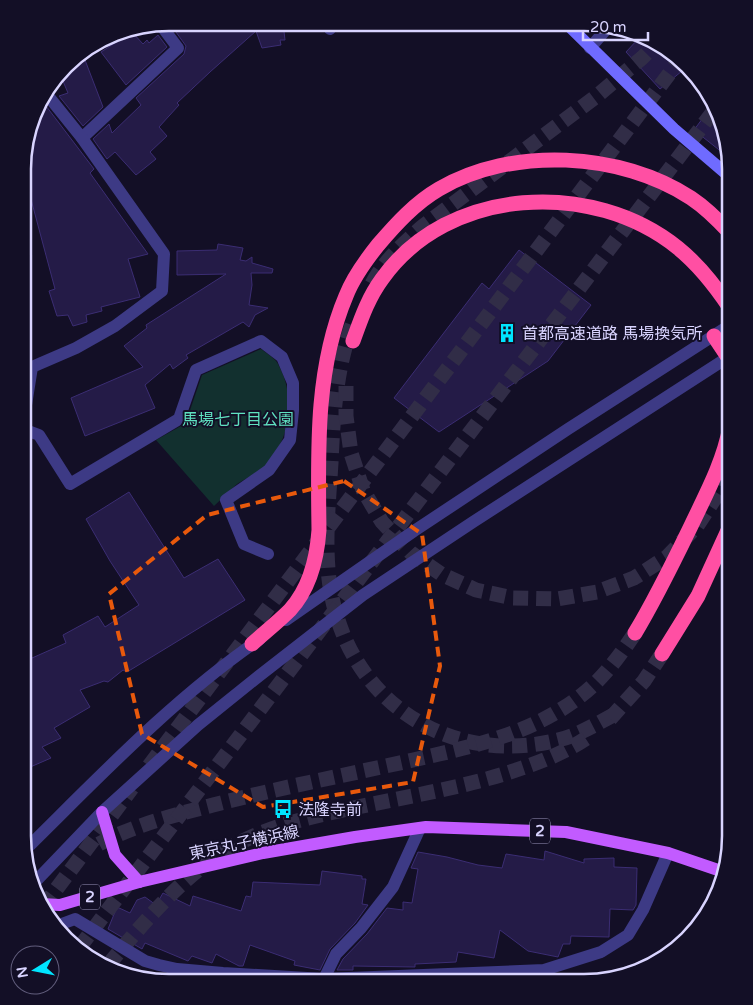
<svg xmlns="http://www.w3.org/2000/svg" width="753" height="1005" viewBox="0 0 753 1005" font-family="'Varela Round','Noto Sans JP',sans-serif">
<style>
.green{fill:#12302f}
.building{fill:#241b47;stroke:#3b2d73}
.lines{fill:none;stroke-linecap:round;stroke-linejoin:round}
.motorway-tunnel{stroke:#312d47;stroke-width:15;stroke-dasharray:15 8;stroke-linecap:butt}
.service{stroke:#3d3a85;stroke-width:12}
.minor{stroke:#3d3a85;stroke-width:12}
.tertiary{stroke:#3d3a85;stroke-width:12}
.secondary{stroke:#6f6bff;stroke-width:12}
.primary{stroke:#c25bff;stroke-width:12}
.motorway{stroke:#ff4fa3;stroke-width:15}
.marked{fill:none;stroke:#e8590c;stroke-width:4;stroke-dasharray:10 6;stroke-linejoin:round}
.labels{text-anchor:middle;stroke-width:4;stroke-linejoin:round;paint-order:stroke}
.shield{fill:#130f26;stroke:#9e99be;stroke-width:1}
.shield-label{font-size:15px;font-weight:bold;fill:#d9d4ff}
.poi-label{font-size:16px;fill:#d9d4ff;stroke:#130f26;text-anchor:start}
.park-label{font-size:16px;fill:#5fe0c0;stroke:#130f26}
.street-label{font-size:16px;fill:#d9d4ff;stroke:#130f26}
.rim{fill:none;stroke:#d9d4ff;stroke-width:2.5}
</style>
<rect width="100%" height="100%" fill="#130f26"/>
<path class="green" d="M261,349c5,4 14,9 17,15 18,32 13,75 -12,101 -8,8 -20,13 -29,19 -8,7 -15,15 -23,22l-58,-66 25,-14 6,-7 15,-44z"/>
<g class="building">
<path d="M173,23h110l2,17h-5l1,5 -19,3 -6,-17 -46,41 -33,31 2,2 -20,22 8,9 -17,16 6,7 -20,16 -21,-23 -8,7 -14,-20 16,-15 3,9 29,-28 -5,-7 48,-44 2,-8 -15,-21z"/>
<path d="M132,32l11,12 4,-4 2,3 9,-8 9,12 -41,38 -25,-33z"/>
<path d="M639,38l18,6 25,27 -22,18 -34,-37z"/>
<path d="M80,55l3,7 2,-2 18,47 -20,19 -24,-30 9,-3 -8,-19 13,-15z"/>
<path d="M43,102l51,67 -4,4 58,81 -20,5 12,38 -39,10 1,4 -16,4 1,7 -14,4 -5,-11 -11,1 -8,-25 6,-2 -31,-116v-23l16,-47z"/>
<path d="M714,103l1,1 13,53 -34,-27z"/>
<path d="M218,244l25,4 -3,12 6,1 6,-4v6l21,6 -1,4h-21l1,12 -3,20 19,3 -13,7 -6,12 -6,-5 -57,33 2,3 -15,11 -3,-5 -25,21 10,23 -70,28 -14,-38 72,-31 -19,-21 23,-18 -1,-3 80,-51 -49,1v-24l40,-1z"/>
<path d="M519,250l72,55 -43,56 -109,71 -45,-34 88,-115 7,6z"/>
<path d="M129,492l55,86 34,-19 27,41 -118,72 -4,-2 -15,12 -4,-1 -24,9 10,17 -36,21 7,10 -19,9 9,11 -23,10 -5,-8v-98l43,-19 -3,-8 35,-19 7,11 34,-22 -29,-44 -24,-42z"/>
<path d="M545,851l39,12v-4l30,-1v9l23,1 -1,37 -3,5 -23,-1 -1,28 -38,-1 -1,8h-7l-5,13 -30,-6 -28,-21 -6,28 -36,-6 -2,10 -41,2v3l-62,-1v4h-16l6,-11 24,-25 20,-26 16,2v-8l9,1 6,-34 -7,-1 7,-16 29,5 31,8 24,3 4,-14 38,6z"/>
<path d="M322,871l40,5v3h4l-4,25 6,1 -13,18 -25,26 -10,21 -26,-5 1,-4 -45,-16 -7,21h-4l-23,-12 -4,9 -20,-7 -4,5 -43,-18 -3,6 -34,-20 9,-22 13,6 7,-13 8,-3 11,8 7,-12 27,13 3,-10 48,15 5,-15 5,1 2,-15 67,3z"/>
</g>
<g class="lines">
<g class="motorway-tunnel">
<path d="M372,284c12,-23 31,-40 50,-57l176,-132 44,-37 14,-14"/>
<path d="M352,325c-16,44 -19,92 -21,138 -3,49 -9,100 4,147 27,101 123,155 223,130 21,-5 40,-17 59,-27"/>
<path d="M346,386v30l5,37 12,37 19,32 29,31 30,21 35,16 37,8 44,1 40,-7 37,-14 33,-21 30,-31 22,-34 11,-30"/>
<path d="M610,719l34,-38 18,-27"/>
<path d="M149,766l529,-704"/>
<path d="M99,844c35,-19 76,-29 114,-39 66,-17 133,-30 200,-45 58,-13 117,-26 165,-62 24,-18 41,-41 57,-65"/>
<path d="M43,907l89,-119"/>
<path d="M79,948l637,-840"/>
<path d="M108,965c38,-45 77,-93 129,-121 36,-19 76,-28 116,-36 56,-12 115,-21 169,-40 24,-8 48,-18 69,-33"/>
</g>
<g class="service">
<path d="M23,429l16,6 31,49 109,-65 17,-49 65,-29 21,16 11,26v28l-3,29 -21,30 -43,30 18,44 24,10"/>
<path d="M59,925l16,-6 70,42 14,4 18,4 46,4 101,6 220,-9 57,-18 27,-17 15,-25 25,-57"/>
<path d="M324,979l12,-25 25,-26 32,-41 27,-59"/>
</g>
<g class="minor">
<path d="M328,23l2,6"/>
<path d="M590,48l19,-22"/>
<path d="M82,138l96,-90 -18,-24"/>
<path d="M23,366l9,1 44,-19 39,-22 47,-35 2,-37 -82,-116 -37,-46"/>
<path d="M23,424l9,-57"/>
</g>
<g class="tertiary">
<path d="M286,620l128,-89 154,-102 162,-104"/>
<path d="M26,849c74,-73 147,-150 234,-210"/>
<path d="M34,883l68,-71 96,-87 61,-49 104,-81 110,-73 257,-166"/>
</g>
<path class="secondary" d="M567,24l107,105 56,48"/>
<g class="primary">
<path d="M102,812l13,43 24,27"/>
<path d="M41,904l19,1 79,-23 124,-29 92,-16 71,-10 140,5 102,21 53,18"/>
</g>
<g class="motorway">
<path d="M714,336l14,21 2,11"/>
<path d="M353,341c8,-22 15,-43 29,-62 66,-93 211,-100 296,-31 21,17 38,39 52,60"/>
<path d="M635,633c20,-33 37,-68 54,-103 16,-34 34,-66 41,-103"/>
<path d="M252,644c12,-11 26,-22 38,-34 20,-22 27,-51 29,-80 -1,-78 -4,-161 27,-234 7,-18 20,-36 32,-51 18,-21 37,-42 61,-56 73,-43 182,-37 252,9 15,10 27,22 39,35"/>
<path d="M662,654l36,-58 32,-70"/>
</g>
</g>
<path class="marked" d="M344,481l78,53 18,132 -27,116 -150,25 -121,-73 -33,-140 98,-79z"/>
<defs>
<g id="building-bare" transform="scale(1.5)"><path d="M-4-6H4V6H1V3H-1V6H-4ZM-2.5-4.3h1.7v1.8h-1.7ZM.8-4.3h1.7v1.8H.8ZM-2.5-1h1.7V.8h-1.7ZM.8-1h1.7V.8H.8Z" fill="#00e5ff" stroke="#130f26" stroke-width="2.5" paint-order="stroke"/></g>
<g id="bus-bare" transform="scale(1.5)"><path d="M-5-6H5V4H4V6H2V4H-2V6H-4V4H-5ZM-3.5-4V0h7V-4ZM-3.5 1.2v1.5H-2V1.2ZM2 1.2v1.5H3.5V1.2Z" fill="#00e5ff" stroke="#130f26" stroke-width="2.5" paint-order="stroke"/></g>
</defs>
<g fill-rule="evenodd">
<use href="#building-bare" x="507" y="333"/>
<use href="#bus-bare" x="283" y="809"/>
</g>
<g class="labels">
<g class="shield">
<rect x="530" y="818.5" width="20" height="25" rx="4"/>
<rect x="80" y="884.5" width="20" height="25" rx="4"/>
</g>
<g class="shield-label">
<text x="540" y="836">2</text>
<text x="90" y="902">2</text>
</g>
<g class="poi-label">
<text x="522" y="339">首都高速道路 馬場換気所</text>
<text x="298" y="815">法隆寺前</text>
</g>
<g class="park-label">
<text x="238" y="425">馬場七丁目公園</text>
</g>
<g class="street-label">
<text transform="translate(244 842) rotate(-12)" y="6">東京丸子横浜線</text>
</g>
</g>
<path d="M0 0H753V1005H0ZM169 31H584A138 138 0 0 1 722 169V836A138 138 0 0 1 584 974H169A138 138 0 0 1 31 836V169A138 138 0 0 1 169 31Z" fill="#130f26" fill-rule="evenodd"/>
<path class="rim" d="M169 31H584A138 138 0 0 1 722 169V836A138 138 0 0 1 584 974H169A138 138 0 0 1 31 836V169A138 138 0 0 1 169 31Z"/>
<g transform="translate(35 970) rotate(260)"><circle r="24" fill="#130f26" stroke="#625e7d"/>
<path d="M0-4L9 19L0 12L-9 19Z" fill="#00e5ff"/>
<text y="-8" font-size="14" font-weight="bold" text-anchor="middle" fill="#d9d4ff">N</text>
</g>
<path d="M583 32v8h65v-8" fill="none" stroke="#d9d4ff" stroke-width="2.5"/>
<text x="590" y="32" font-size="15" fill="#d9d4ff" stroke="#130f26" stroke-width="4" paint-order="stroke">20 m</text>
</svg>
